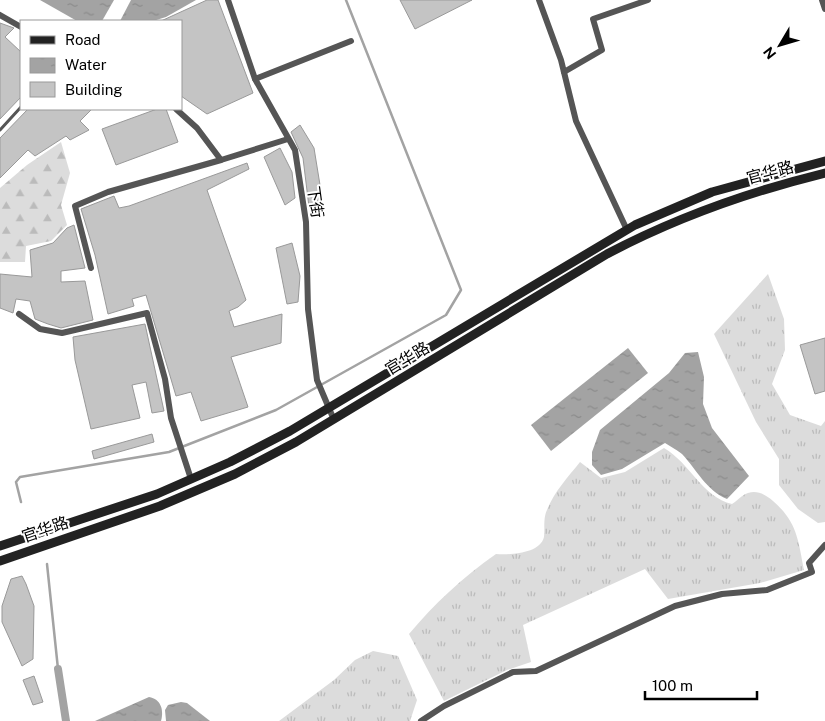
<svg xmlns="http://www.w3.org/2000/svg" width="825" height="721" viewBox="0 0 825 721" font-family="'Public Sans','Noto Sans SC',sans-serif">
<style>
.grass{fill:url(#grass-tufts)}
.forest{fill:url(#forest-firs)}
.water{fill:url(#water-ripples)}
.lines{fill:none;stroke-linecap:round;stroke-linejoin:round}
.stream{stroke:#a3a3a3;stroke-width:2.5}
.canal{stroke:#a3a3a3;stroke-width:8}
.building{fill:#c4c4c4;stroke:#999}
.lane{stroke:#555;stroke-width:3}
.street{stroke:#555;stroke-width:6}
.secondary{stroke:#222;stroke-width:9}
.labels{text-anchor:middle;stroke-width:4;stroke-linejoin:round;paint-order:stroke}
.street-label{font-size:16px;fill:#000;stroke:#fff}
</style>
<defs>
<pattern id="grass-tufts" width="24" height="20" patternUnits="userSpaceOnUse" patternTransform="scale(1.25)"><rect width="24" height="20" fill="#dcdcdc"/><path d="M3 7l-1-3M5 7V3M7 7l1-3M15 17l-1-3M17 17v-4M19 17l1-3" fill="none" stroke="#bbb"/></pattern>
<pattern id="forest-firs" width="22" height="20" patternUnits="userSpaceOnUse" patternTransform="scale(1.25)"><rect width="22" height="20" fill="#dcdcdc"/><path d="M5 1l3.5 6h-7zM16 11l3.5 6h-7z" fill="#bbb"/></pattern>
<pattern id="water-ripples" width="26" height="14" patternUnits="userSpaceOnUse" patternTransform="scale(1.25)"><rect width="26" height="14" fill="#a3a3a3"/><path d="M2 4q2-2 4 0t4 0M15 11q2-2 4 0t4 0" fill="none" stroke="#8b8b8b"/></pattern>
</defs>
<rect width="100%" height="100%" fill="#fff"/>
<g class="grass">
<path d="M768,274l16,45 1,31 -13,34 18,31 31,11 4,-5v101l-7,1 -20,-14 -19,-24v-26l-23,-37 -42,-88z"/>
<path d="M664,448c26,15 38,49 68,56 5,-3 11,-10 16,-11 10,-3 18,2 25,8 24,21 25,38 31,69l-44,13 -92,16 -23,-30 -122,56 8,37 -24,8 -63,31 -35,-67c25,-30 54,-57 87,-80 13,1 44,0 48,-17 1,-8 -1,-19 3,-27 7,-18 21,-33 33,-48l21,16 24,-6z"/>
<path d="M373,651l25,5 19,44 -7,21h-131l55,-41 21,-20z"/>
</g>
<path class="forest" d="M61,142l9,31 -9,32 6,20 -16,16 -25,5 -1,16h-25v-74l27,-23z"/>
<g class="water">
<path d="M40,0h74l-12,21h-25z"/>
<path d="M131,0h65l-30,17 -13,4h-33z"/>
<path d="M628,348l20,25 -97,78 -20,-26z"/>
<path d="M698,352l6,25 -1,27 9,24 37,48 -22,23c-21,-9 -30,-29 -45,-45 -5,-4 -12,-8 -17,-11l-43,26 -21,6 -9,-10v-13l8,-22 69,-57 16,-20z"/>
<path d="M149,697c12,2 15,13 12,24h-66z"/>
<path d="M181,702l6,1 23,18h-44l-1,-11 3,-5z"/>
</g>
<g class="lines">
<g class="stream">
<path d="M21,502l-5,-20 4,-5 149,-25 107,-42 170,-95 15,-25 -115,-290"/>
<path d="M47,564l11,105"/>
</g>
<path class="canal" d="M58,669l8,52"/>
</g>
<g class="building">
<path d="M207,0h11l35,93 -46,21 -26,-18v-75h-20z"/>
<path d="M400,0h72l-57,29z"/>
<path d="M0,23l14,5 -9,9 16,15v45l-21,22z"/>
<path d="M28,109h64l-12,12 9,9 -19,10 -4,-4 -31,20 -7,-6 -28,28v-40z"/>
<path d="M157,109h9l12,33 -62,23 -14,-36z"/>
<path d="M300,125l14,23 6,37 -3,22h-8l-6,-49 -12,-26z"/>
<path d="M280,148l12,24 3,26 -10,7 -21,-48z"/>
<path d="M247,163l2,6 -42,21 39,110 -8,7 -9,4 5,16 48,-13 -1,29 -50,14 17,50 -47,14 -10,-29 -15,4 -30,-101 -14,4 2,7 -26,8 -13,-59 -14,-46 33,-13 5,12 10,-2z"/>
<path d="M74,225l11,43 -24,3v11l24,-1 8,39 -32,8 -13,-4 -13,-5 -5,-18 -14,-2 -3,14 -13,-5v-34l32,3 -2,-27 23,-7 14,-15z"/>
<path d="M292,243l8,33 -2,26 -11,2 -11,-56z"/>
<path d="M145,324l19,87 -12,2 -6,-31 -14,3 8,33 -49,11 -16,-69 -2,-23z"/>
<path d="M825,338v53l-10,3 -15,-49z"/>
<path d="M152,434l2,8 -60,17 -2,-8z"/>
<path d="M22,576l4,8 8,22 -1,53 -11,7 -20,-44v-16l9,-27z"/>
<path d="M34,676l9,26 -10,3 -10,-25z"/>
</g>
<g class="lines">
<path class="lane" d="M0,130l21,-23"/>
<g class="street">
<path d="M228,0l27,79 40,71 11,72 2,87 9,71 17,40"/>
<path d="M539,0l22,60 15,61 51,109"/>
<path d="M822,0l3,9"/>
<path d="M0,15l21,12"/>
<path d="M564,72l38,-22 -9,-31 55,-19"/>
<path d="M255,79l96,-38"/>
<path d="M176,109l21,19 24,32 67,-21"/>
<path d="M91,268l-16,-62 33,-14 113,-32"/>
<path d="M19,314l21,15 22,4 85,-20 18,66 6,39 20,61"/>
<path d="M421,721l23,-15 69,-34 23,-1 139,-65 47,-12 45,-4 45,-18 -3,-9 16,-18"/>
</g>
<g class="secondary">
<path d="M0,546l157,-52 73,-32 60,-31 345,-206 77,-33 113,-31"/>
<path d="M0,561l160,-55 75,-32 61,-32 311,-188c70,-37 141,-62 218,-81"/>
</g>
</g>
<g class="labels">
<g class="street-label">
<text transform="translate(770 172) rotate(-15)" y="6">官华路</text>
<text transform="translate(316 202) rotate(82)" y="6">下街</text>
<text transform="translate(407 358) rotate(-31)" y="6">官华路</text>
<text transform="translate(45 529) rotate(-19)" y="6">官华路</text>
</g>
</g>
<rect x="20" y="20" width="162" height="90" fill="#ffffff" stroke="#999999"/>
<rect x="30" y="36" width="25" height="8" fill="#222222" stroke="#999999"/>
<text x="65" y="45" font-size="15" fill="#000000">Road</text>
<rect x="30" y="58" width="25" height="15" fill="url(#water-ripples)" stroke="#999999"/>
<text x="65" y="70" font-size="15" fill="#000000">Water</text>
<rect x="30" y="82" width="25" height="15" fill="#c4c4c4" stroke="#999999"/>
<text x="65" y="95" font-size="15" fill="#000000">Building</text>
<g transform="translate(780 45) rotate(232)" stroke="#ffffff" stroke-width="4" paint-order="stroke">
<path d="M0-4L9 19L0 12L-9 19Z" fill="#000000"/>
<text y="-8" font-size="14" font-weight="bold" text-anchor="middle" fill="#000000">N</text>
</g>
<path d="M645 691v8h112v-8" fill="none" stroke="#000000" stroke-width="2.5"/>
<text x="652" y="691" font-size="15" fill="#000000" stroke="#ffffff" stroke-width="4" paint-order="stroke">100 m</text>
</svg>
